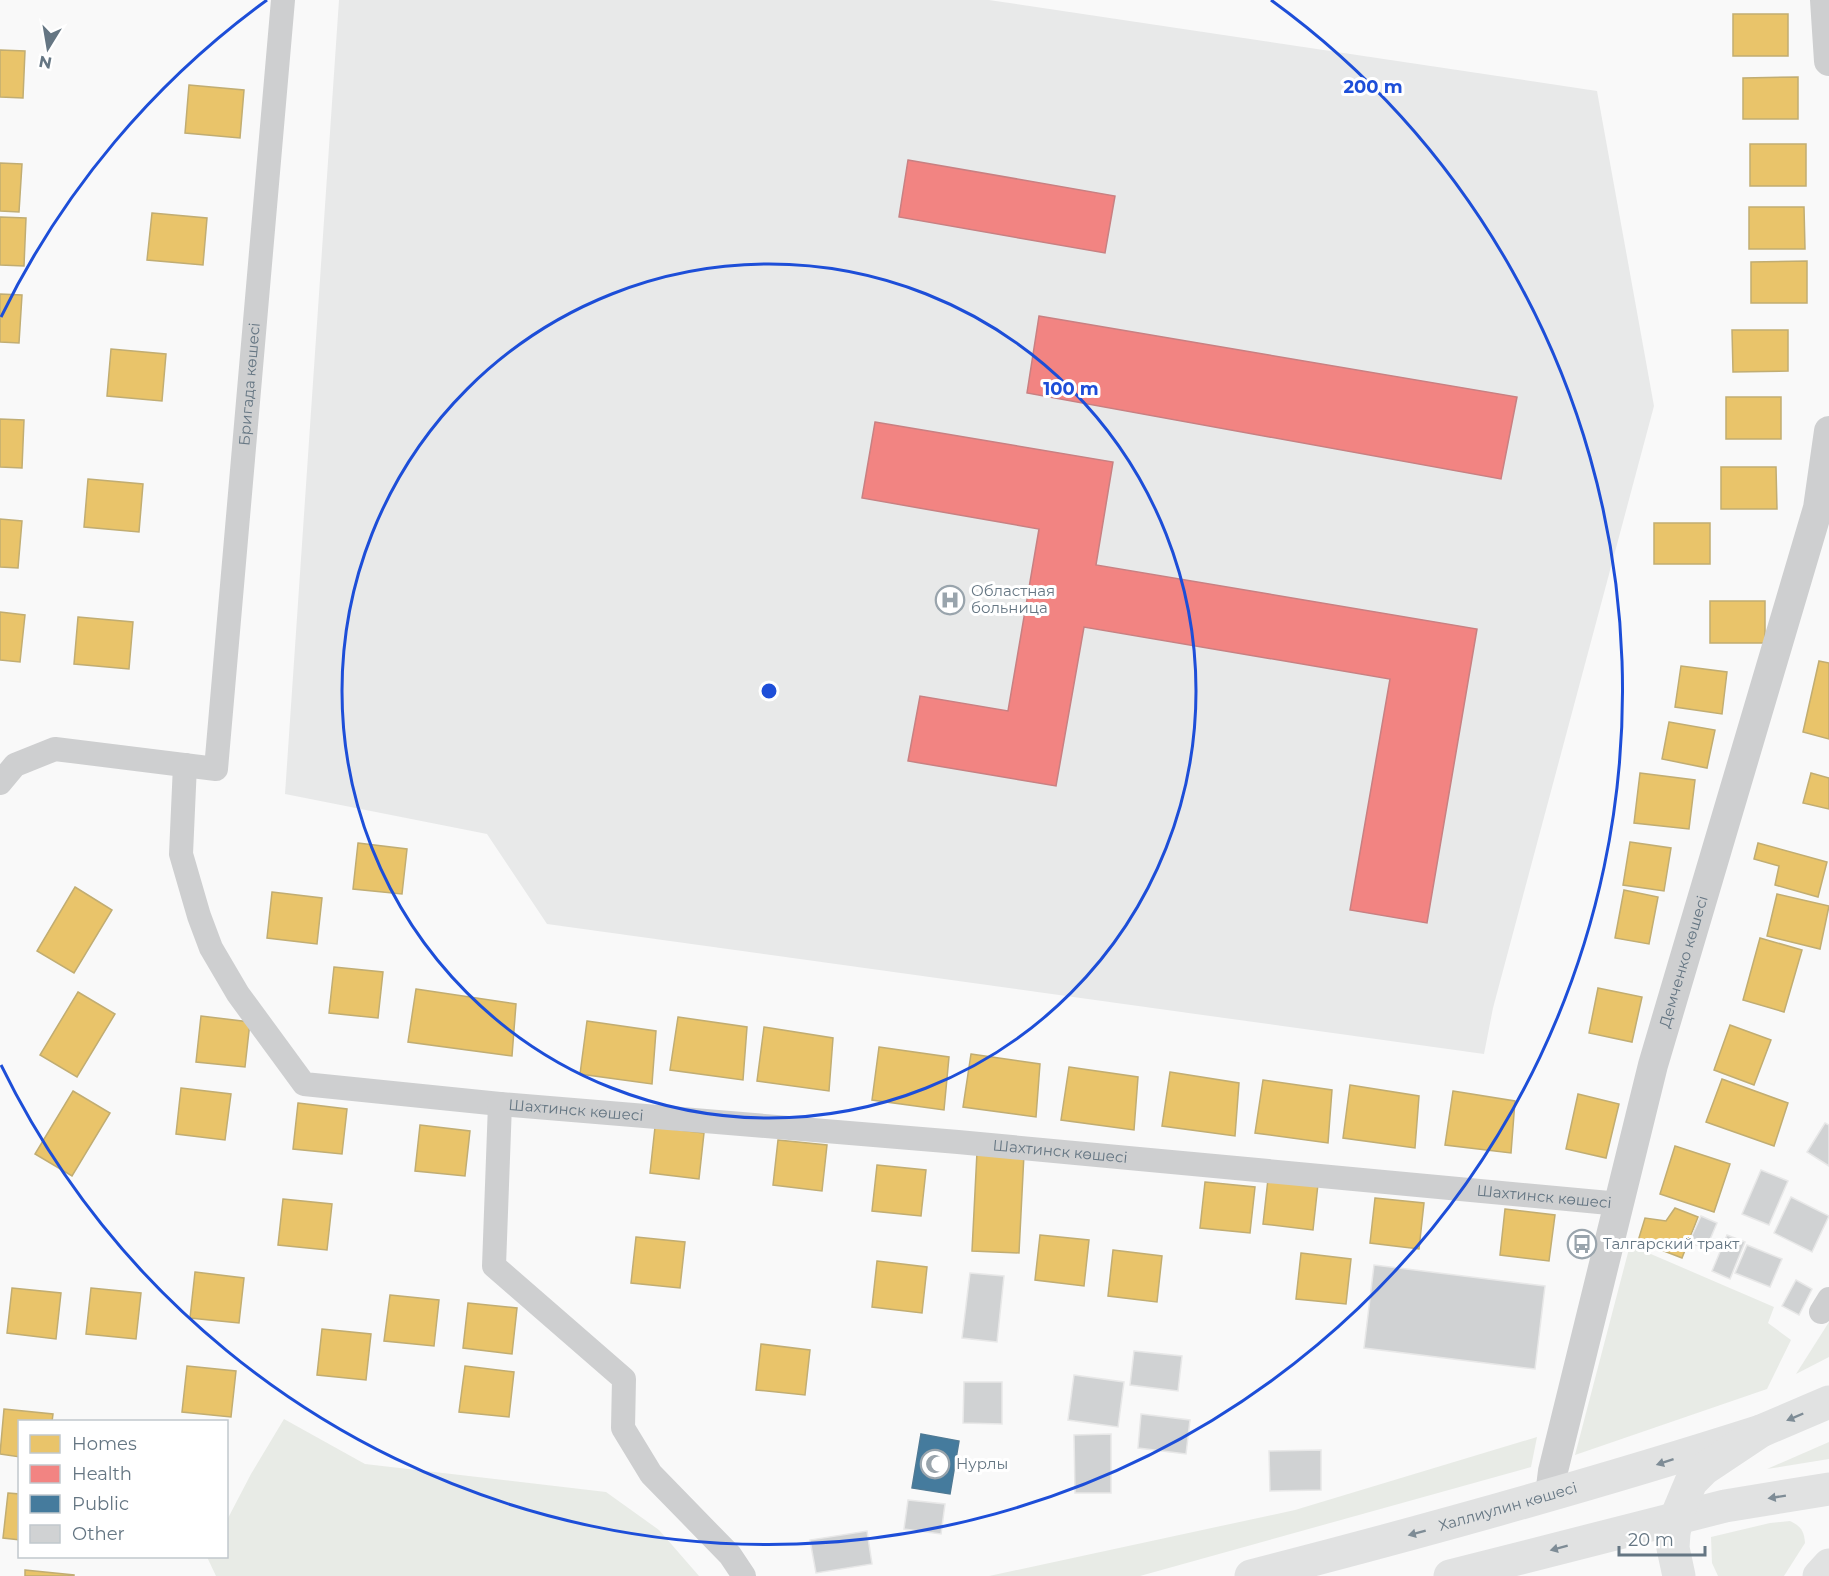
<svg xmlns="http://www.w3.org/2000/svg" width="1829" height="1576" viewBox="0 0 1829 1576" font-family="Montserrat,sans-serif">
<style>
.built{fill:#e8e9e9}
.green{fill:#e8ebe6}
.homes{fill:#e9c46a;stroke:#c1ad72;stroke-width:1.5}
.health{fill:#f28482;stroke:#c88082;stroke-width:1.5}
.public{fill:#457b9d;stroke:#4f7a95;stroke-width:1.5}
.building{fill:#d0d2d3;stroke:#e8e8e8;stroke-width:1.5}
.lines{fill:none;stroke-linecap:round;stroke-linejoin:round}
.minor{stroke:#cecfd0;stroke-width:24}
.tertiary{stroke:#cecfd0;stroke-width:30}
.secondary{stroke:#e1e2e2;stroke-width:33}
.primary{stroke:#e1e2e2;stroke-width:33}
.oneway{fill:#7e8c96}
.ring{fill:none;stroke:#1d4ed8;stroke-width:3}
.labels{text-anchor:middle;stroke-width:6;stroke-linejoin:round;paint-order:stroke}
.street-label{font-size:15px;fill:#657683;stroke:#fff}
.poi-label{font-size:15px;fill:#657683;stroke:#fff;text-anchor:start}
.centre{fill:#1d4ed8;stroke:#fff;stroke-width:3}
.ring-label{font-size:18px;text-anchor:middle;font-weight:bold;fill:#1d4ed8;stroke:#fff;stroke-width:6;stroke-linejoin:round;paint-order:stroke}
</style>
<rect width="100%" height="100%" fill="#f9f9f9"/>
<path class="built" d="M339,0h650l608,91 57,315 -161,602 -9,46 -937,-130 -60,-90 -202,-40z"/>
<g class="green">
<path d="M1630,1245l144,62 -6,16 23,17 -24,49 -192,66z"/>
<path d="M1829,1322v35l-33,17z"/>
<path d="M284,1419l81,45 241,28 53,38 40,46h-483l-9,-19 19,-1 1,-36 24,-46z"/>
<path d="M1537,1437l-6,30 -391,109h-151l306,-66z"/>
<path d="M1829,1442v17l-62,10z"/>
<path d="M1790,1521c11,5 14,10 15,22l-21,33h-66l-6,-13 -1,-26 59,-14z"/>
</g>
<g class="homes">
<rect x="1733" y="14" width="55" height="42"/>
<path d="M0,50l25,1 -2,47 -23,-1z"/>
<path d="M1798,77v42h-55v-41z"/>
<path d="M189,85l55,5 -4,48 -55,-5z"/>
<rect x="1750" y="144" width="56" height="42"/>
<path d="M0,163l22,1 -3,48 -19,-1z"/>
<path d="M1749,207h55l1,42h-56z"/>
<path d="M152,213l55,5 -4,47 -56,-5z"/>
<path d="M0,217l26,1 -2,48 -24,-1z"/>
<path d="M1807,261v42h-56v-41z"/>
<path d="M0,294l22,1 -3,48 -19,-1z"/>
<path d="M1732,330h56v41l-55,1z"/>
<path d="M111,349l55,5 -4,47 -55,-5z"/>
<rect x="1726" y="397" width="55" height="42"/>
<path d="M0,419l24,1 -2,48 -22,-1z"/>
<path d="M1721,467h55l1,42h-56z"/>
<path d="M88,479l55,5 -4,48 -55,-5z"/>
<path d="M0,519l22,2 -4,47 -18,-1z"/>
<rect x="1654" y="523" width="56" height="41"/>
<rect x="1710" y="601" width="55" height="42"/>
<path d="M0,612l25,3 -5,47 -20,-2z"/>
<path d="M78,617l55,5 -4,47 -55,-5z"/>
<path d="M1819,661l10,2v76l-26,-7z"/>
<path d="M1681,666l46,6 -5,42 -47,-7z"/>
<path d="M1669,722l46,8 -8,38 -45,-9z"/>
<path d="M1640,773l55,7 -6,49 -55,-6z"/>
<path d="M1811,773l18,5v31l-26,-6z"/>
<path d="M1630,842l41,6 -7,43 -41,-6z"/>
<path d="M358,843l49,6 -5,45 -49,-5z"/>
<path d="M1758,843l69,19 -9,35 -43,-12 4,-19 -25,-7z"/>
<path d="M75,887l37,23 -38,63 -37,-22z"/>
<path d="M1624,890l34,7 -9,47 -34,-6z"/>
<path d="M272,892l50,6 -5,46 -50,-6z"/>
<path d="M1777,894l52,12 -9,43 -53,-13z"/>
<path d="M1760,938l42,12 -18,62 -41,-12z"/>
<path d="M334,967l49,5 -5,46 -49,-5z"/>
<path d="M1598,988l44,9 -10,45 -43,-9z"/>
<path d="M416,989l100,15 -4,52 -104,-14z"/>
<path d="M78,992l37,22 -38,63 -37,-22z"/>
<path d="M201,1016l49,6 -5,45 -49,-5z"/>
<path d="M678,1017l69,10 -4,53 -73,-10z"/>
<path d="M587,1021l69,10 -4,53 -72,-10z"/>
<path d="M1730,1025l41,15 -17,45 -40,-15z"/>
<path d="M764,1027l69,11 -4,53 -72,-10z"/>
<path d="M879,1047l70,10 -5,53 -72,-10z"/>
<path d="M971,1054l69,10 -4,53 -73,-10z"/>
<path d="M1069,1067l69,10 -4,53 -73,-10z"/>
<path d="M1170,1072l69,11 -4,53 -73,-10z"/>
<path d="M1722,1079l66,24 -14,43 -68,-24z"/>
<path d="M1263,1080l69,10 -4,53 -73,-10z"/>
<path d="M1350,1085l69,11 -4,52 -72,-10z"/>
<path d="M181,1088l50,6 -6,46 -49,-6z"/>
<path d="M73,1091l37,22 -38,63 -37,-22z"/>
<path d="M1453,1091l62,10 -4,52 -66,-8z"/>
<path d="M1578,1094l41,10 -13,54 -40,-9z"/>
<path d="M298,1103l49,6 -5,45 -49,-5z"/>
<path d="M420,1125l50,6 -5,45 -50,-5z"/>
<path d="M655,1127l49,6 -5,46 -49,-6z"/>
<path d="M778,1140l49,5 -5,46 -49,-6z"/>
<path d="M1675,1146l55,18 -16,48 -54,-18z"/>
<path d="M977,1152l47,2 -5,99 -47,-2z"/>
<path d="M877,1165l49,5 -5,46 -49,-5z"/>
<path d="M1268,1179l50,5 -5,46 -50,-6z"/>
<path d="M1205,1182l50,5 -5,46 -50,-5z"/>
<path d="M1375,1198l49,5 -5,46 -49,-6z"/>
<path d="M283,1199l49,5 -5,46 -49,-5z"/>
<path d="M1675,1208l23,9 -16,41 -44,-17 7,-23 21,3z"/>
<path d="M1505,1209l50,6 -6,46 -49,-6z"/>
<path d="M1040,1235l49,5 -5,46 -49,-6z"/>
<path d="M636,1237l49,5 -5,46 -49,-5z"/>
<path d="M1113,1250l49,6 -5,46 -49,-6z"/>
<path d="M1301,1253l50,6 -5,45 -50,-5z"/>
<path d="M877,1261l50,6 -5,46 -50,-6z"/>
<path d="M195,1272l49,6 -5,45 -49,-5z"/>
<path d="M12,1288l49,5 -5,46 -49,-6z"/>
<path d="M91,1288l50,5 -5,46 -50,-5z"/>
<path d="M390,1295l49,5 -5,46 -50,-5z"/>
<path d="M468,1303l49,5 -5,46 -49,-6z"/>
<path d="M322,1329l49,5 -5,46 -49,-5z"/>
<path d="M761,1344l49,6 -5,45 -49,-5z"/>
<path d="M187,1366l49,5 -5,46 -49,-5z"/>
<path d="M465,1366l49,6 -5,45 -50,-5z"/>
<path d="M4,1409l49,5 -1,8h-32v35l-20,-3z"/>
<path d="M8,1493l12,1v46l-17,-2z"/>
<path d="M25,1570l49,5v1h-49z"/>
</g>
<g class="health">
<path d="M908,160l207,36 -10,57 -206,-36z"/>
<path d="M1039,316l478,81 -16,82 -474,-86z"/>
<path d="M875,422l238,40 -17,103 381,64 -50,294 -77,-13 40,-231 -306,-52 -28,159 -148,-25 12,-65 88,15 31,-182 -177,-31z"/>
</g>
<path class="public" d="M921,1434l38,7 -9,53 -38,-6z"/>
<g class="building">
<path d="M1825,1123l4,2v41l-22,-14z"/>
<path d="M1761,1170l27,11 -19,44 -27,-11z"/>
<path d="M1791,1197l38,19 -17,36 -38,-19z"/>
<path d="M1701,1216l16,7 -11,26 -17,-7z"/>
<path d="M1727,1235l18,7 -15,37 -18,-8z"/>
<path d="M1747,1245l35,14 -12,28 -35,-14z"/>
<path d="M1374,1265l171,21 -10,83 -171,-21z"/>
<path d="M970,1273l34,3 -7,66 -35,-4z"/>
<path d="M1796,1280l16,9 -13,26 -17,-9z"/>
<path d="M1134,1351l48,5 -4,35 -48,-6z"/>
<path d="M1074,1375l50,7 -6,45 -50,-7z"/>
<path d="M964,1382h38v42l-39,-1z"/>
<path d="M1141,1414l49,6 -4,34 -48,-6z"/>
<path d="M1111,1434v59h-36l-1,-58z"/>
<path d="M1321,1450v40l-51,1 -1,-40z"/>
<path d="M908,1500l37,4 -4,30 -37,-5z"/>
<path d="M867,1531l5,33 -56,9 -6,-33z"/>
</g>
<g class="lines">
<g class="minor">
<path id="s1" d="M185,765l-4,89 18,62 12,32 27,46 66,90 196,20 458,38 662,62"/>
<path id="s2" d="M0,783l15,-18 40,-16 161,20 67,-769"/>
<path d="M500,1104l-6,162 130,113 -1,49 28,46 79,81 14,21"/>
<path d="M1821,1312l8,-13"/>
</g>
<g class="tertiary">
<path d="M1825,0l4,61"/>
<path id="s3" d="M1550,1495l3,-24 100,-406 165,-557 11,-77"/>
</g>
<g class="secondary">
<path d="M1450,1576l275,-70 104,-17"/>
<path d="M1819,1576l10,-11"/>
</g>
<g class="primary">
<path id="s4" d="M1251,1576c171,-44 341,-91 510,-145"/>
<path d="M1679,1576l-6,-28 1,-15 4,-20 13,-31 13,-13 57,-38 68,-29"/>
</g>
</g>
<defs><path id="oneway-solid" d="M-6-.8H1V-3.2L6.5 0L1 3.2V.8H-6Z" transform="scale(1.5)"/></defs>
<g class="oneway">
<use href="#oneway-solid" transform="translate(1795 1417) rotate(157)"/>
<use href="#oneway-solid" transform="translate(1665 1462) rotate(162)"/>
<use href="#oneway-solid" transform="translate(1777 1497) rotate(171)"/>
<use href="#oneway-solid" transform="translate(1417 1533) rotate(165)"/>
<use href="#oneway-solid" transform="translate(1559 1548) rotate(165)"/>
</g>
<g class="ring">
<circle cx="769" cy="691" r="427"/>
<path d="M1 317A854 854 0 0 1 267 0M1271 0A854 854 0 1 1 1 1065"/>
</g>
<defs>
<g id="hospital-ring" transform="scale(1.5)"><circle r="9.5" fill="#fff" stroke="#99a4ac" stroke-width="1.5"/><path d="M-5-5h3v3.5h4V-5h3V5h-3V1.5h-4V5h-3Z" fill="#99a4ac"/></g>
<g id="bus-ring" transform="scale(1.5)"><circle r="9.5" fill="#fff" stroke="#99a4ac" stroke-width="1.5"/><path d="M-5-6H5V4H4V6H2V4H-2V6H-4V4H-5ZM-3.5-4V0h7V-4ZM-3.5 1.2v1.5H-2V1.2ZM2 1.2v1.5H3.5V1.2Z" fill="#99a4ac"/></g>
<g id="mosque-ring" transform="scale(1.5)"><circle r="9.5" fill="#fff" stroke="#99a4ac" stroke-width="1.5"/><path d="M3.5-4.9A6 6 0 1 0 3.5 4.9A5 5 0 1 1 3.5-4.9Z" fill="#99a4ac"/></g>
</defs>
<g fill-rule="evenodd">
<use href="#hospital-ring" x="950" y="600"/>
<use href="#bus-ring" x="1582" y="1244"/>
<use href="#mosque-ring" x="935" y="1464"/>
</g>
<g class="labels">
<g class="street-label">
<text dy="5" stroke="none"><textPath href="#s2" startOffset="615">Бригада көшесі</textPath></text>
<text dy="5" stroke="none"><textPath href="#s3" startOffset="550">Демченко көшесі</textPath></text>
<text dy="5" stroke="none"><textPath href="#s1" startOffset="626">Шахтинск көшесі</textPath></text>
<text dy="5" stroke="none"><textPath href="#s1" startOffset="1112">Шахтинск көшесі</textPath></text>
<text dy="5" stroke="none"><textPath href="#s1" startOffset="1598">Шахтинск көшесі</textPath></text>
<text dy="5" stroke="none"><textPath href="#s4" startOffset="266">Халлиулин көшесі</textPath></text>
</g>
<g class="poi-label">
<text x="971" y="596">Областная<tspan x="971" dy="17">больница</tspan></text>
<text x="1603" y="1249">Талгарский тракт</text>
<text x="956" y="1469">Нурлы</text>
</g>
</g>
<circle cx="769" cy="691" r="9" class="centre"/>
<g class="ring-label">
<text x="1373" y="93">200 m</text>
<text x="1071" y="395">100 m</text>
</g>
<rect x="18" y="1420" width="210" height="138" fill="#ffffff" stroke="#c1c8cd" stroke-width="1.5"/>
<rect x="30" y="1435" width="30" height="18" fill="#e9c46a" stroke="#c1c8cd" stroke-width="1.5"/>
<text x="72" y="1450" font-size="18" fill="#657683">Homes</text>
<rect x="30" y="1465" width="30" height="18" fill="#f28482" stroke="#c1c8cd" stroke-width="1.5"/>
<text x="72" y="1480" font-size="18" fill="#657683">Health</text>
<rect x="30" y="1495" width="30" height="18" fill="#457b9d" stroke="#c1c8cd" stroke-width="1.5"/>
<text x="72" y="1510" font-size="18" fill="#657683">Public</text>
<rect x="30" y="1525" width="30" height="18" fill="#d0d2d3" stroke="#c1c8cd" stroke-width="1.5"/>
<text x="72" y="1540" font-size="18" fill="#657683">Other</text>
<g transform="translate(48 48) rotate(191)" stroke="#ffffff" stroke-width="4.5" paint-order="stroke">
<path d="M0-4.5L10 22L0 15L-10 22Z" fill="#657683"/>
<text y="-9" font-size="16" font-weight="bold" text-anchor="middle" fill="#657683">N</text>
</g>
<path d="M1619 1546v9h86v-9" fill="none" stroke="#657683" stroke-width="3"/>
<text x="1628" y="1546" font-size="18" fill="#657683" stroke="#ffffff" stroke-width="4.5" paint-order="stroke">20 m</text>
</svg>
